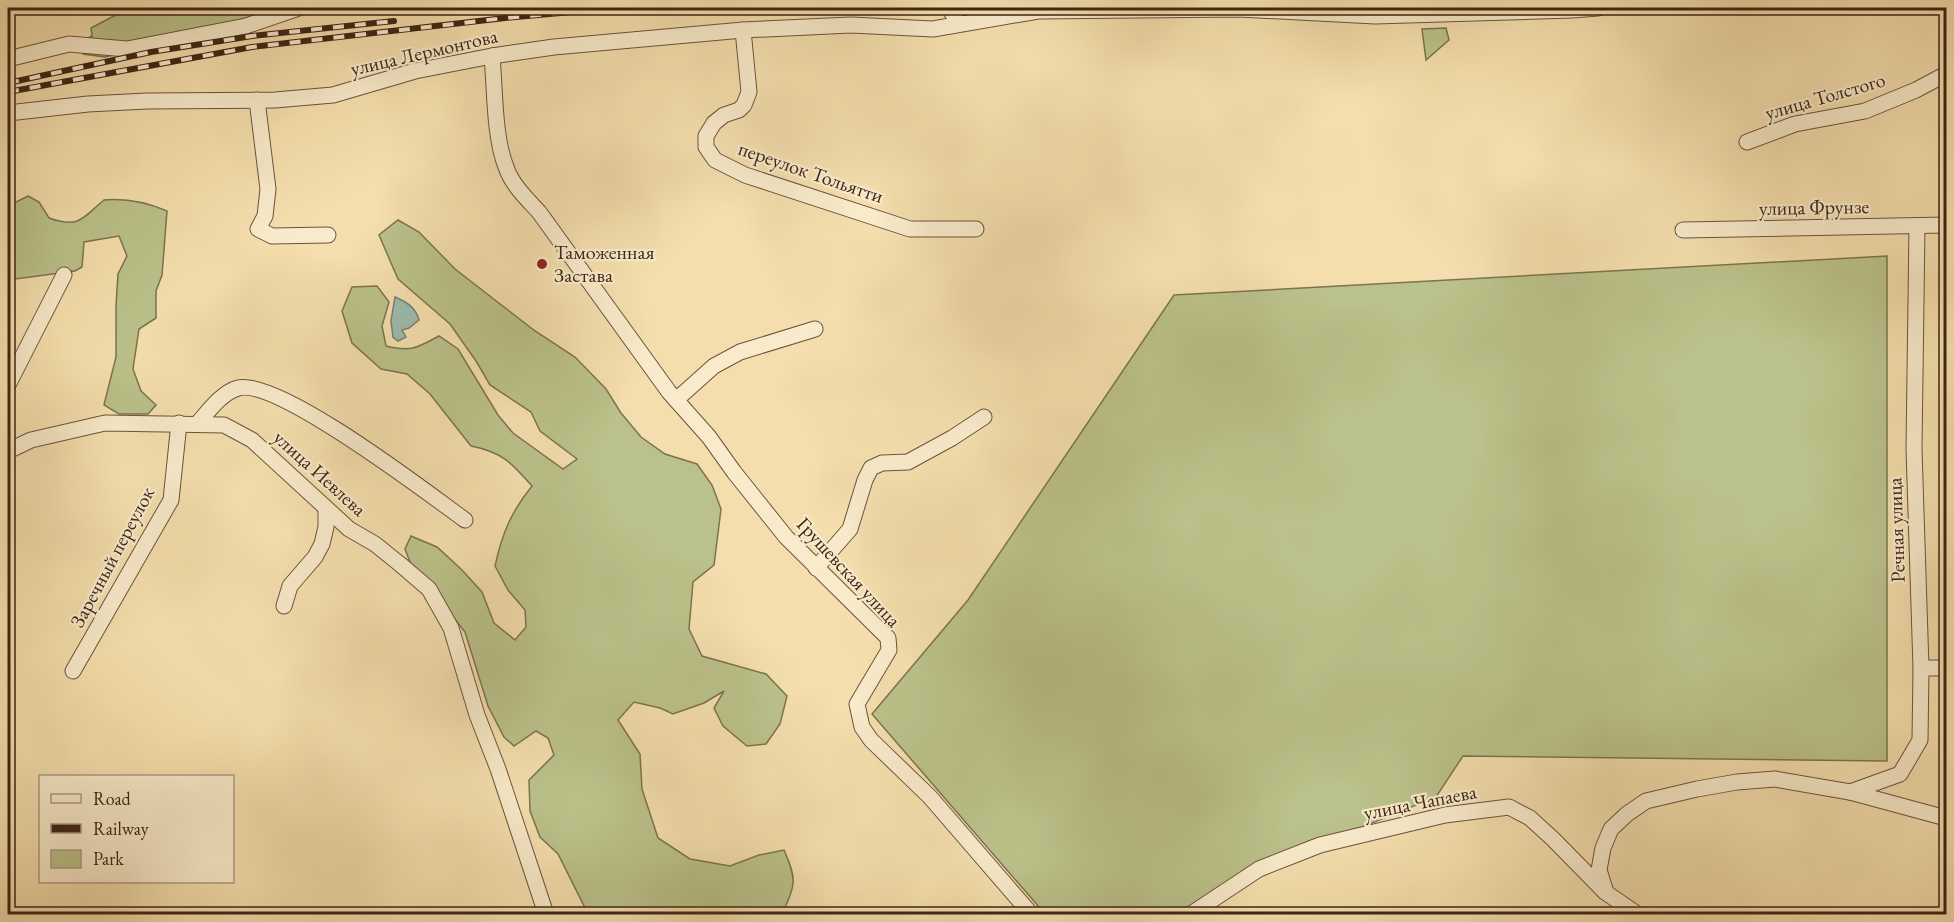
<svg xmlns="http://www.w3.org/2000/svg" width="1954" height="922" viewBox="0 0 1954 922" font-family="'EB Garamond',serif">
<style>
.green{fill:#bbc18a;stroke:#7c7350;stroke-width:1.5}
.water{fill:#9cbcae;stroke:#768071;stroke-width:1.5}
.lines{fill:none;stroke-linecap:round;stroke-linejoin:round}
.minor-casing{stroke:#6b533c;stroke-width:17}
.minor{stroke:#f8eaca;stroke-width:15}
.rail-casing{stroke:#3d2516;stroke-width:6}
.rail{stroke:#f8eaca;stroke-width:4;stroke-dasharray:11;stroke-linecap:butt}
.poi-dot{fill:#8f2418;stroke:#f8eaca;stroke-width:2}
.labels{text-anchor:middle;stroke-width:4.5;stroke-linejoin:round;paint-order:stroke}
.street-label{font-size:20px;fill:#3d2516;stroke:#f8eaca}
.poi-label{font-size:20px;fill:#3d2516;stroke:#f8eaca;text-anchor:start}
</style>
<rect width="100%" height="100%" fill="#f4dead"/>
<filter id="stains"><feTurbulence type="fractalNoise" baseFrequency=".00333" numOctaves="4"/><feColorMatrix values="0 0 0 0 .2 0 0 0 0 .09 0 0 0 0 .02 0 0 0 .5 -.17"/></filter>
<radialGradient id="worn" r=".72"><stop offset=".6" stop-color="#630" stop-opacity="0"/><stop offset="1" stop-color="#630" stop-opacity=".3"/></radialGradient>
<g class="green">
<path d="M129,8h151l-45,18 -130,31 -22,-3 -1,-13 10,-5 -1,-8z"/>
<path d="M1446,28l3,12 -23,20 -4,-31z"/>
<path d="M28,196l11,6 10,16c31,11 33,0 55,-18 23,-2 42,2 63,11l-5,64 -6,16v27l-17,11 -6,40 8,22 15,14 -8,9h-29l-15,-9 12,-48v-51l2,-32 9,-18 -8,-20 -35,6 -2,25 -7,4 -67,9v-74z"/>
<path d="M398,220l21,12 36,37 80,62 40,26 31,32 15,24 20,24 24,17 32,10 15,21 9,24 -7,56 -21,17 -4,47 13,27 64,18 21,22 -7,28 -14,20 -19,2 -24,-20 -9,-18 10,-17 -20,12 -31,11 -13,-6 -26,-6 -16,18 22,34 2,35 16,49 32,21 40,7 29,-11 25,-5c13,30 12,34 -2,64h-196v-4l-28,-56 -18,-17 -10,-26 -1,-31 25,-25 -6,-17 -12,-7 -22,15 -10,-9 -16,-31 -23,-74 -55,-70 -5,-13 6,-13 26,11 24,22 21,23 12,31 21,17 11,-13 -1,-17 -17,-20 -13,-24c7,-32 16,-54 37,-80 -20,-23 -30,-34 -61,-40l-41,-52 -23,-20 -26,-5 -29,-26 -10,-32 10,-24 25,-1 12,16 -7,24 4,20c25,6 31,2 53,-10l19,13 40,66 15,18 50,36 14,-10 -37,-28 -9,-19 -41,-27 -14,-24 -26,-37 -52,-45 -19,-44z"/>
<path d="M1887,256v505l-424,-5 -27,41 -177,72 -74,45h-140l-173,-200 96,-114 206,-305z"/>
</g>
<path class="water" d="M395,297c12,5 21,11 24,23l-10,8 -7,2 4,7 -8,4 -5,-4 -2,-16z"/>
<g class="lines">
<g class="minor-casing">
<g id="minor">
<path d="M949,8l9,15"/>
<path d="M743,30l6,62 -5,13 -5,5 -15,5 -10,8 -8,13v11l9,13 30,15 165,54h66"/>
<path d="M492,56c3,33 2,81 14,111 6,18 21,32 33,45l130,180 40,45 25,35 52,65 102,101 1,12 -32,54 5,23 9,13 59,57 101,117"/>
<path d="M8,59l61,-15 58,5 119,-23 53,-18"/>
<path d="M257,100l11,89 -3,27 -7,13 14,7 56,-1"/>
<path d="M8,113l80,-9 59,-3 128,-1 58,-5 82,-24 77,-15 62,-9 189,-17 108,-5 82,4 105,-18 201,-2 136,7 197,-6 26,-2"/>
<path d="M1747,142l48,-18 70,-13 51,-21 30,-16"/>
<path d="M1683,230l263,-5"/>
<path d="M8,385l56,-110"/>
<path d="M676,400l38,-34 26,-14 75,-23"/>
<path d="M197,424c11,-12 24,-31 41,-36 39,-11 191,106 227,132"/>
<path d="M8,451l23,-11 74,-17 119,2 28,15 97,89 26,15 26,21 28,24 22,39 26,87 21,54 48,145"/>
<path d="M816,568l34,-39 15,-49 6,-12 11,-5 26,-1 44,-24 32,-21"/>
<path d="M284,606l6,-20 25,-29 7,-13 4,-17v-18"/>
<path d="M1921,668h25"/>
<path d="M73,671l98,-171 8,-77"/>
<path d="M1850,792l50,-18 20,-34 1,-72 -7,-219 3,-223"/>
<path d="M1605,889l-6,-19 4,-22 8,-19 16,-15 19,-13 51,-12 40,-7 38,-3 75,13 96,26"/>
<path d="M1191,914l68,-45 61,-24 125,-30 64,-8 21,11 23,21 52,53 32,22"/>
</g>
</g>
<use href="#minor" class="minor"/>
<g class="rail-casing">
<g id="rail">
<path d="M8,83l143,-31 101,-16 142,-15"/>
<path d="M8,92l244,-45 253,-29 111,-10"/>
</g>
</g>
<use href="#rail" class="rail"/>
</g>
<circle class="poi-dot" cx="542" cy="264" r="6"/>
<g class="labels">
<g class="street-label">
<text transform="translate(424 52) rotate(-13)" y="7">улица Лермонтова</text>
<text transform="translate(1825 96) rotate(-16)" y="7">улица Толстого</text>
<text transform="translate(811 172) rotate(19)" y="7">переулок Тольятти</text>
<text transform="translate(1814 207) rotate(-1)" y="7">улица Фрунзе</text>
<text transform="translate(320 473) rotate(42)" y="7">улица Иевлева</text>
<text transform="translate(1896 530) rotate(-92)" y="7">Речная улица</text>
<text transform="translate(112 557) rotate(-62)" y="7">Заречный переулок</text>
<text transform="translate(849 572) rotate(47)" y="7">Грушевская улица</text>
<text transform="translate(1420 802) rotate(-11)" y="7">улица Чапаева</text>
</g>
<g class="poi-label">
<text x="554" y="259">Таможенная<tspan x="554" dy="23">Застава</tspan></text>
</g>
</g>
<rect width="1954" height="922" fill="none" stroke="#f4dead" stroke-width="30"/>
<rect x="9" y="9" width="1936" height="904" fill="none" stroke="#3d2516" stroke-width="3"/>
<rect x="15" y="15" width="1924" height="892" fill="none" stroke="#3d2516" stroke-width="1.5"/>
<rect x="39" y="775" width="195" height="108" fill="#f8eaca" stroke="#ad9b82" stroke-width="1.5"/>
<rect x="51" y="794" width="30" height="9" fill="#f8eaca" stroke="#ad9b82" stroke-width="1.5"/>
<text x="93" y="805" font-size="18" fill="#3d2516">Road</text>
<rect x="51" y="824" width="30" height="9" fill="#3d2516" stroke="#ad9b82" stroke-width="1.5"/>
<text x="93" y="835" font-size="18" fill="#3d2516">Railway</text>
<rect x="51" y="850" width="30" height="18" fill="#bbc18a" stroke="#ad9b82" stroke-width="1.5"/>
<text x="93" y="865" font-size="18" fill="#3d2516">Park</text>
<rect width="100%" height="100%" filter="url(#stains)"/>
<rect width="100%" height="100%" fill="url(#worn)"/>
</svg>
